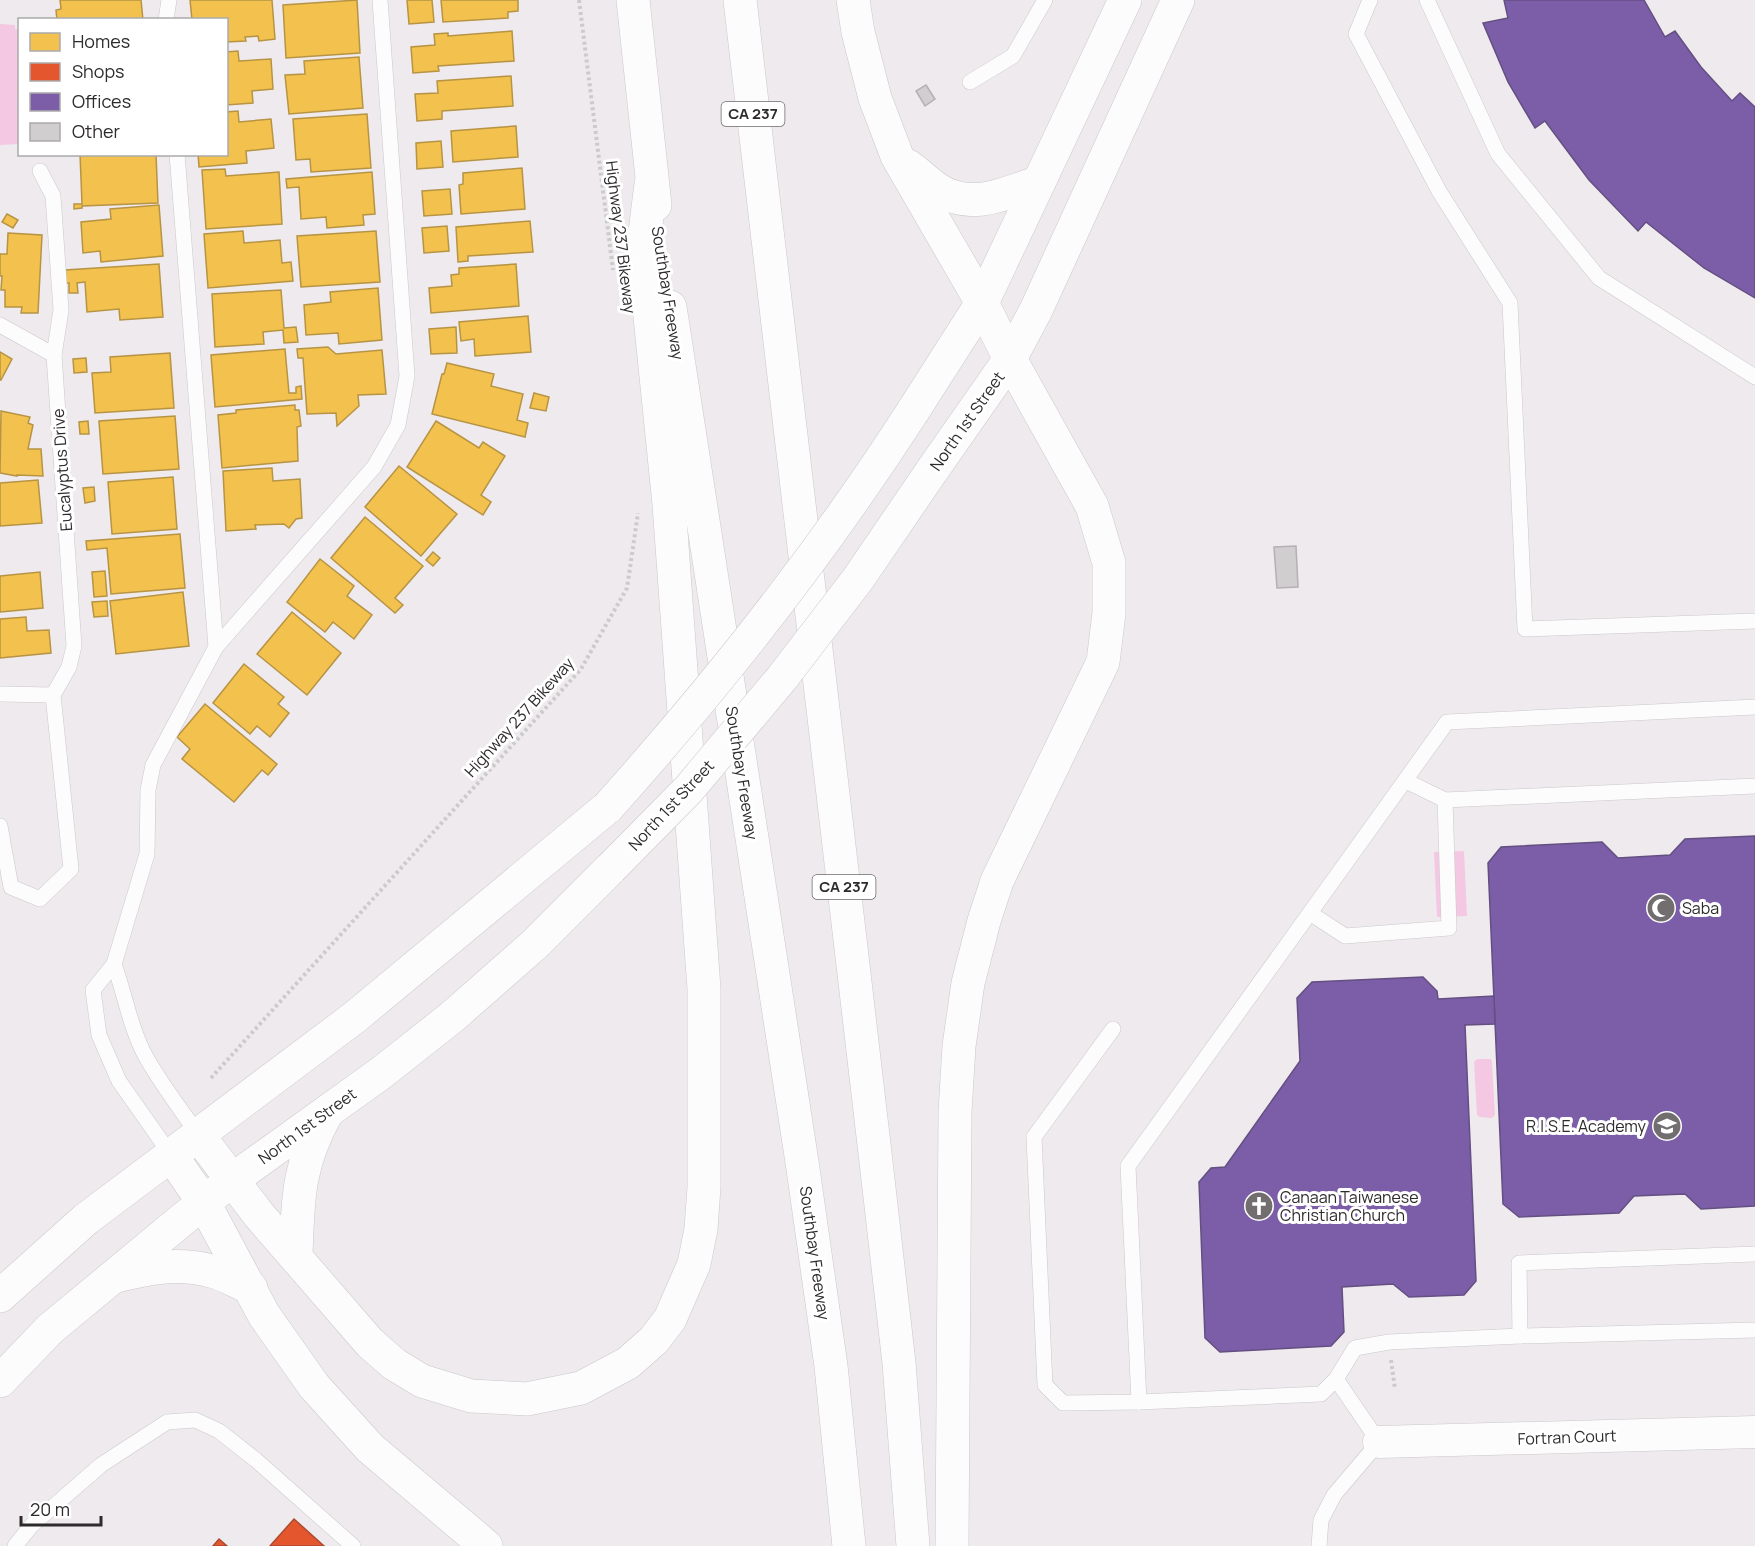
<svg xmlns="http://www.w3.org/2000/svg" width="1755" height="1546" viewBox="0 0 1755 1546" font-family="Manrope,sans-serif">
<style>
.green{fill:#f4c8e2}
.homes{fill:#f2c14e;stroke:#b79444;stroke-width:1.5}
.shops{fill:#e4572e;stroke:#ad4a2e;stroke-width:1.5}
.offices{fill:#7b5ea7;stroke:#644f82;stroke-width:1.5}
.building{fill:#d1ced0;stroke:#b4b0b3;stroke-width:1.5}
.lines{fill:none;stroke-linecap:round;stroke-linejoin:round}
.lane-casing{stroke:#cbc8ca;stroke-width:16}
.street-casing{stroke:#cbc8ca;stroke-width:33}
.secondary-casing{stroke:#cbc8ca;stroke-width:34}
.primary-casing{stroke:#cbc8ca;stroke-width:34}
.highway-casing{stroke:#cbc8ca;stroke-width:34}
.path{stroke:#cccbcc;stroke-width:4;stroke-dasharray:3 3;stroke-linecap:butt}
.lane{stroke:#fdfcfc;stroke-width:15}
.street{stroke:#fdfcfc;stroke-width:32}
.secondary{stroke:#fdfcfc;stroke-width:33}
.primary{stroke:#fdfcfc;stroke-width:33}
.highway{stroke:#fdfcfc;stroke-width:33}
.primary-bridge-casing{stroke:#cbc8ca;stroke-width:34;stroke-linecap:butt}
.primary-bridge{stroke:#fdfcfc;stroke-width:33}
.labels{text-anchor:middle;stroke-width:6;stroke-linejoin:round;paint-order:stroke}
.shield{fill:#fff;stroke:#6d6b6c;stroke-width:1.5}
.shield-label{font-size:15px;font-weight:bold;fill:#2e2b2d}
.street-label{font-size:16px;fill:#2e2b2d;stroke:#fff}
.poi-label{font-size:16px;fill:#2e2b2d;stroke:#fff;text-anchor:start}
</style>
<rect width="100%" height="100%" fill="#efeaed"/>
<g class="green">
<path d="M0,24l15,1v4h4v115l-19,1z"/>
<path d="M1464,851l3,65 -30,1 -3,-65z"/>
<path d="M1477,1059h14l1,3 3,53 -3,3 -12,-1 -3,-2 -3,-53z"/>
</g>
<g class="homes">
<path d="M60,0h81l2,20h-86l-1,-10 5,-1z"/>
<path d="M190,0h82l3,39 -16,2 -1,-5 -13,1 1,4 -20,1v-22h-34z"/>
<path d="M357,0l3,53 -74,5 -3,-53z"/>
<path d="M407,0h25l2,22 -25,2z"/>
<path d="M441,0h77v11l-10,1v6l-65,4z"/>
<path d="M512,31l2,30 -76,5 1,5 -26,2 -2,-26 24,-2 -1,-11 14,-1v3z"/>
<path d="M238,51l1,10 32,-2 2,30 -21,2 1,12 -27,2v-53z"/>
<path d="M359,57l4,51 -74,6 -4,-39 20,-1 -1,-13z"/>
<path d="M511,76l2,30 -71,5v8l-25,2 -2,-27 23,-1 -1,-12z"/>
<path d="M238,111l1,11 32,-3 3,29 -28,3 1,12 -48,4 -1,-13h28v-42z"/>
<path d="M367,114l4,54 -60,4 -1,-13 -14,1 -3,-41z"/>
<path d="M516,126l2,31 -65,5 -2,-31z"/>
<path d="M441,141l2,26 -26,2 -1,-26z"/>
<path d="M80,154h76l2,49 -76,3v2l-8,1v-5h8z"/>
<path d="M522,168l3,41 -64,5 -2,-29 4,-1v-11z"/>
<path d="M225,169l1,7 53,-4 3,52 -76,5 -4,-59z"/>
<path d="M372,172l3,42 -12,1 1,10 -37,3 -1,-11 -25,2 -2,-32 -12,1 -1,-9z"/>
<path d="M450,189l2,25 -28,2 -2,-25z"/>
<path d="M159,205l4,51 -62,6 -1,-11 -17,2 -2,-31 30,-3 -1,-10z"/>
<path d="M7,214l11,6 -5,8 -11,-6z"/>
<path d="M530,221l3,31 -65,4v5l-10,1 -2,-35z"/>
<path d="M447,226l2,25 -25,2 -2,-25z"/>
<path d="M243,231l1,12 36,-3 2,23 9,-1 2,19 -85,7 -4,-54z"/>
<path d="M376,231l4,51 -79,5 -4,-51z"/>
<path d="M8,233l34,2 -4,78h-17l1,-6h-17v-17h-4l1,-14h-2v-22h7z"/>
<path d="M159,264l4,53 -43,3 -1,-11 -32,3 -2,-30 -8,1 1,10h-9v-10h-3l-1,-13z"/>
<path d="M516,264l3,42 -88,7 -2,-25 23,-2 -1,-11 8,-1v-6z"/>
<path d="M378,288l4,52 -43,4 -1,-11 -32,2 -2,-30 27,-3 -1,-10z"/>
<path d="M281,290l3,38 12,-1 2,15 -14,1 -1,-13 -20,2 1,12 -49,3 -3,-53z"/>
<path d="M528,316l3,36 -56,4 -1,-17 -13,2 -2,-19z"/>
<path d="M456,327l1,26 -26,1 -2,-25z"/>
<path d="M328,347l8,7 46,-4 4,44 -28,1 1,11 -22,20 -1,-13 -29,1 -4,-56h-5l-1,-9z"/>
<path d="M285,349l4,44h7v-6l5,-1 1,13 -87,8 -4,-52z"/>
<path d="M0,352l12,7 -11,21h-1z"/>
<path d="M170,353l4,55 -79,5 -3,-40 19,-1 -1,-15z"/>
<path d="M86,358l1,14 -13,1 -1,-14z"/>
<path d="M447,363l47,11 -3,12 32,8 -6,26 11,3 -3,14 -93,-23 10,-40h2z"/>
<path d="M534,393l15,4 -3,14 -16,-3z"/>
<path d="M295,405v5h4l2,16 -4,1 1,34 -76,7 -4,-53 18,-2v-3z"/>
<path d="M1,411l29,6 -2,6 5,2 -5,24h13l2,27 -26,-1v1l-17,-3z"/>
<path d="M175,416l4,53 -76,5 -4,-53z"/>
<path d="M88,421l1,13h-9l-1,-12z"/>
<path d="M436,421l43,27 4,-6 22,14 -24,39 10,7 -8,13 -76,-48z"/>
<path d="M399,466l58,48 -36,42 -56,-49z"/>
<path d="M272,468l1,13 27,-2 2,39 -6,1 -7,9 -5,-4 -29,1 1,4 -30,2 -3,-60z"/>
<path d="M173,477l4,52 -65,5 -4,-52z"/>
<path d="M38,480l4,43 -42,3v-43z"/>
<path d="M94,487l1,14 -10,2 -2,-15z"/>
<path d="M365,517l58,49 -28,32 8,7 -8,8 -64,-55z"/>
<path d="M180,534l5,54 -74,6 -4,-46 -20,2 -1,-9z"/>
<path d="M433,552l7,6 -7,8 -7,-6z"/>
<path d="M320,559l34,27 -7,10 25,19 -18,24 -21,-17 -8,10 -38,-30z"/>
<path d="M105,571l2,25 -13,1 -2,-25z"/>
<path d="M40,572l3,36 -43,4v-36z"/>
<path d="M183,592l6,54 -73,8 -6,-53z"/>
<path d="M107,601l1,15 -14,1 -2,-15z"/>
<path d="M292,612l49,41 -34,42 -50,-41z"/>
<path d="M26,617l1,14 22,-1 2,23 -51,5v-39z"/>
<path d="M244,664l40,33 -6,7 11,9 -19,24 -13,-11 -7,8 -37,-31z"/>
<path d="M205,704l72,60 -9,11 -6,-5 -28,32 -52,-43 8,-10 -13,-12z"/>
</g>
<g class="shops">
<path d="M294,1519l30,27h-54z"/>
<path d="M219,1539l8,7h-14z"/>
</g>
<g class="offices">
<path d="M1504,0h140l21,37 10,-6 26,36 31,34 8,-8 15,14v191l-51,-30 -58,-46 -8,9 -49,-51 -44,-59 -10,7 -27,-46 -25,-59 25,-5z"/>
<path d="M1755,836v370l-54,3 -16,-15 -51,2 -15,17 -100,4 -16,-13 -15,-341 13,-16 101,-5 16,16 52,-3 15,-16z"/>
<path d="M1423,977l14,14 1,8 56,-3 1,28 -30,1 11,256 -12,14 -55,2 -16,-13 -51,3 2,45 -13,14 -111,6 -15,-14 -6,-156 12,-14 14,-1 75,-106 -3,-63 15,-16z"/>
</g>
<g class="building">
<path d="M926,85l9,14 -10,7 -9,-15z"/>
<path d="M1296,546l2,41 -21,1 -3,-41z"/>
</g>
<g class="lines">
<g class="lane-casing">
<g id="lane">
<path d="M1370,0l-14,34 83,157 71,112 15,326 230,-8"/>
<path d="M1427,0l71,154 101,124 156,99"/>
<path d="M166,20l3,-20"/>
<path d="M970,82l43,-26 32,-56"/>
<path d="M177,154l39,493"/>
<path d="M40,171l13,25 8,114 -7,45"/>
<path d="M0,325l54,30 20,291 -5,21 -16,28 18,174 -31,30 -29,-12 -11,-61"/>
<path d="M0,694l53,1"/>
<path d="M1406,781l39,19 310,-14"/>
<path d="M1310,913l35,23 104,-8 -4,-128"/>
<path d="M114,964c11,30 16,64 32,93 15,27 35,52 52,78"/>
<path d="M1113,1029l-79,108 11,248 18,18 76,-1 182,-8 15,-15 19,-31 34,-6 131,-6 235,-6"/>
<path d="M171,1155l-52,-74 -20,-46 -6,-45 21,-26 33,-110 1,-64 5,-25 63,-118 158,-180 24,-42 9,-49 -27,-376"/>
<path d="M1520,1336l-1,-73 236,-9"/>
<path d="M1139,1402l-11,-236 319,-444 308,-15"/>
<path d="M15,1546l16,-20 70,-61 66,-43 28,-2 24,11 37,29 97,86"/>
<path d="M1319,1546l2,-26 13,-25 45,-53 -43,-63"/>
</g>
</g>
<g class="street-casing">
<path id="street" d="M1379,1442l376,-10"/>
</g>
<g class="secondary-casing">
<g id="secondary">
<path d="M982,303l143,-303"/>
<path d="M1010,359l26,-49 142,-310"/>
</g>
</g>
<g class="primary-casing">
<g id="primary">
<path d="M913,411l69,-108"/>
<path d="M931,472l79,-113"/>
<path d="M0,1296l86,-77 269,-202 253,-210"/>
<path d="M0,1381l50,-52 133,-110 49,-39 149,-107 71,-56 83,-73 76,-76"/>
</g>
</g>
<g class="highway-casing">
<g id="highway">
<path d="M633,0l22,205"/>
<path d="M740,0l135,1153 24,210 14,183"/>
<path d="M853,0l5,32 17,66 22,58 85,147 28,56 82,147 17,57v50l-6,49 -106,219 -13,40 -16,62 -9,63 -4,66 -3,434"/>
<path d="M908,166c10,7 19,16 29,23 34,22 68,5 102,-7"/>
<path d="M670,307l132,855 29,204 18,180"/>
<path d="M198,1135l61,80 111,128 24,21 28,17 49,15 56,3 54,-11 47,-25 26,-23 16,-21 24,-55 7,-35 3,-42v-198l-35,-485 -26,-256 8,-64"/>
<path d="M171,1155l33,48 60,112 50,71 56,62 116,98"/>
<path d="M296,1255c2,-59 2,-90 31,-143"/>
<path d="M113,1277c33,-9 65,-15 98,-6 14,3 27,12 40,17"/>
</g>
</g>
<g class="path">
<path d="M579,0l34,270"/>
<path d="M211,1078l370,-409 46,-81 11,-75"/>
<path d="M1391,1360l4,29"/>
</g>
<use href="#lane" class="lane"/>
<use href="#street" class="street"/>
<use href="#secondary" class="secondary"/>
<use href="#primary" class="primary"/>
<use href="#highway" class="highway"/>
<g class="primary-bridge-casing">
<g id="primary-bridge">
<path d="M608,807c113,-126 213,-253 305,-396"/>
<path d="M611,868l77,-78 94,-112 76,-99 73,-107"/>
</g>
</g>
<use href="#primary-bridge" class="primary-bridge"/>
</g>
<defs>
<g id="mosque-disc" transform="scale(1.5)"><circle r="9.5" fill="#726e70" stroke="#fff"/><path d="M3.5-4.9A6 6 0 1 0 3.5 4.9A5 5 0 1 1 3.5-4.9Z" fill="#fff"/></g>
<g id="school-disc" transform="scale(1.5)"><circle r="9.5" fill="#726e70" stroke="#fff"/><path d="M0-5L7-2L0 1L-7-2ZM-4 1L0 2.5L4 1V4Q0 6-4 4Z" fill="#fff"/></g>
<g id="church-disc" transform="scale(1.5)"><circle r="9.5" fill="#726e70" stroke="#fff"/><path d="M-1.2-6h2.4v3.5h3.3v2.4h-3.3V6h-2.4V-.1h-3.3v-2.4h3.3Z" fill="#fff"/></g>
</defs>
<g fill-rule="evenodd">
<use href="#mosque-disc" x="1661" y="908"/>
<use href="#school-disc" x="1667" y="1126"/>
<use href="#church-disc" x="1259" y="1206"/>
</g>
<g class="labels">
<g class="shield">
<rect x="721.5" y="102" width="63" height="24" rx="4.5"/>
<rect x="812.5" y="875" width="63" height="24" rx="4.5"/>
</g>
<g class="shield-label">
<text x="753" y="119">CA 237</text>
<text x="844" y="892">CA 237</text>
</g>
<g class="street-label">
<text transform="translate(621 237) rotate(83)" y="6">Highway 237 Bikeway</text>
<text transform="translate(668 293) rotate(81)" y="6">Southbay Freeway</text>
<text transform="translate(967 421) rotate(-55)" y="6">North 1st Street</text>
<text transform="translate(62 470) rotate(-94)" y="6">Eucalyptus Drive</text>
<text transform="translate(519 717) rotate(-48)" y="6">Highway 237 Bikeway</text>
<text transform="translate(742 773) rotate(81)" y="6">Southbay Freeway</text>
<text transform="translate(671 805) rotate(-47)" y="6">North 1st Street</text>
<text transform="translate(307 1126) rotate(-36)" y="6">North 1st Street</text>
<text transform="translate(815 1253) rotate(82)" y="6">Southbay Freeway</text>
<text transform="translate(1567 1437) rotate(-2)" y="6">Fortran Court</text>
</g>
<g class="poi-label">
<text x="1682" y="914">Saba</text>
<text x="1646" y="1132" text-anchor="end">R.I.S.E. Academy</text>
<text x="1280" y="1203">Canaan Taiwanese<tspan x="1280" dy="18">Christian Church</tspan></text>
</g>
</g>
<rect x="18" y="18" width="210" height="138" fill="#ffffff" stroke="#abaaab" stroke-width="1.5"/>
<rect x="30" y="33" width="30" height="18" fill="#f2c14e" stroke="#abaaab" stroke-width="1.5"/>
<text x="72" y="48" font-size="18" fill="#2e2b2d">Homes</text>
<rect x="30" y="63" width="30" height="18" fill="#e4572e" stroke="#abaaab" stroke-width="1.5"/>
<text x="72" y="78" font-size="18" fill="#2e2b2d">Shops</text>
<rect x="30" y="93" width="30" height="18" fill="#7b5ea7" stroke="#abaaab" stroke-width="1.5"/>
<text x="72" y="108" font-size="18" fill="#2e2b2d">Offices</text>
<rect x="30" y="123" width="30" height="18" fill="#d1ced0" stroke="#abaaab" stroke-width="1.5"/>
<text x="72" y="138" font-size="18" fill="#2e2b2d">Other</text>
<path d="M21 1516v9h80v-9" fill="none" stroke="#2e2b2d" stroke-width="3"/>
<text x="30" y="1516" font-size="18" fill="#2e2b2d" stroke="#ffffff" stroke-width="4.5" paint-order="stroke">20 m</text>
</svg>
